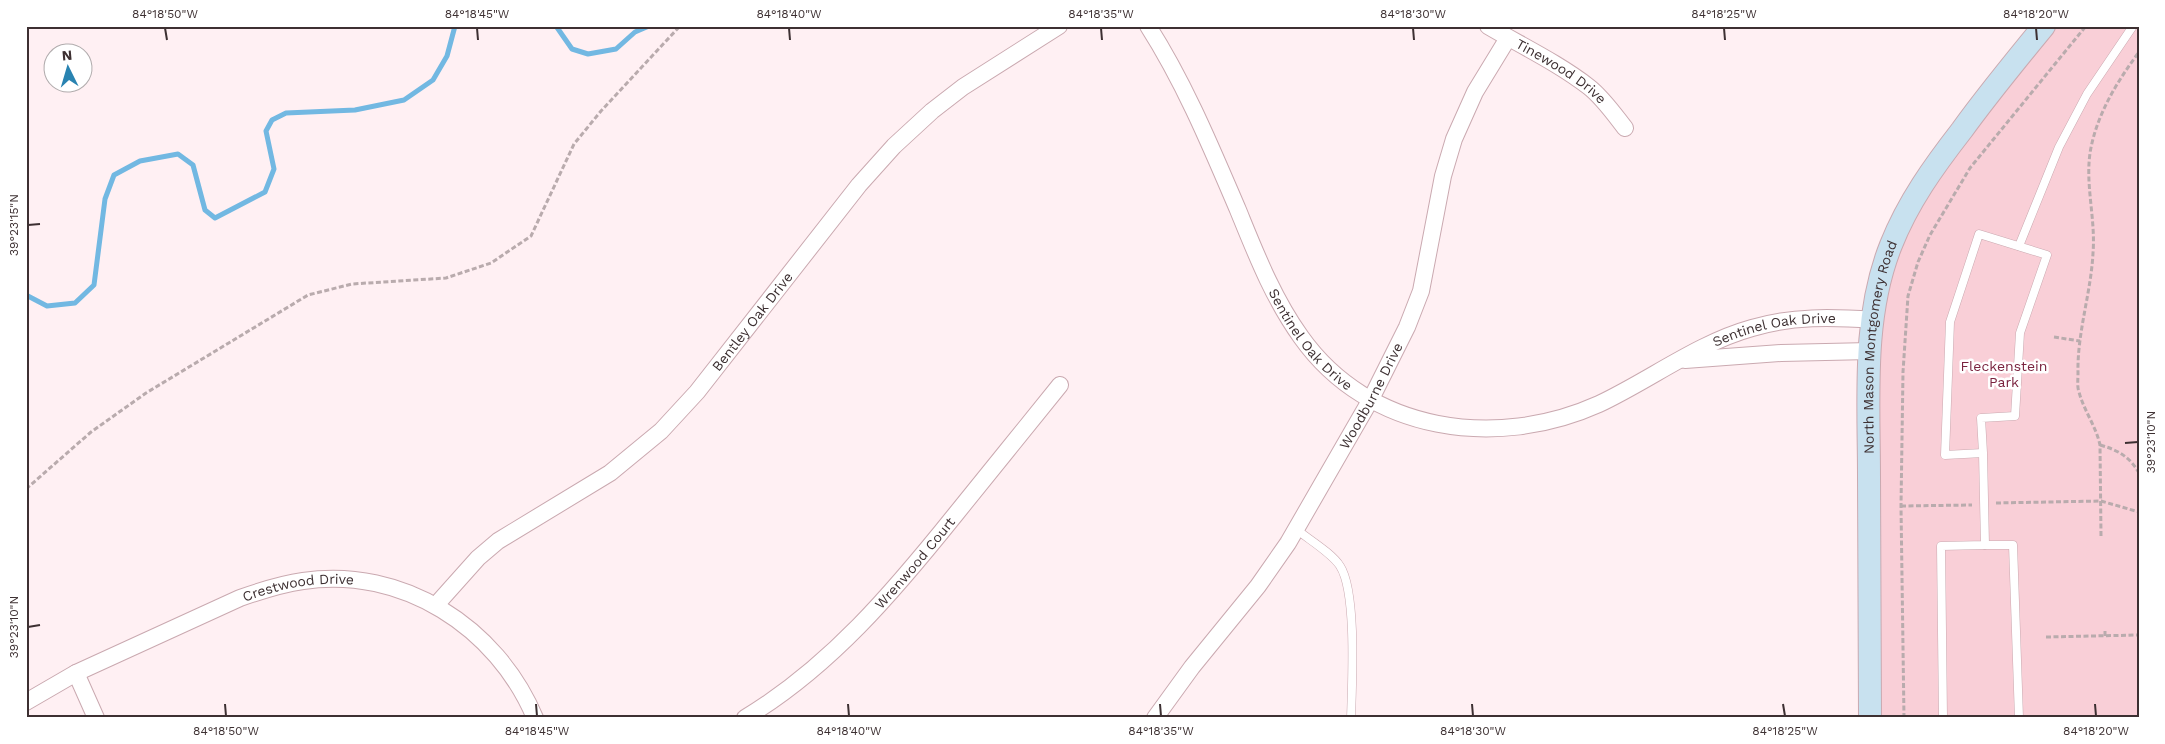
<svg xmlns="http://www.w3.org/2000/svg" width="2165" height="744" viewBox="0 0 2165 744" font-family="'Work Sans',sans-serif">
<style>
.green{fill:#f9cfd7}
.lines{fill:none;stroke-linecap:round;stroke-linejoin:round}
.stream{stroke:#72b8e2;stroke-width:5}
.lane-casing{stroke:#caa9b0;stroke-width:9}
.street-casing{stroke:#caa9b0;stroke-width:18}
.secondary-casing{stroke:#caa9b0;stroke-width:24}
.path{stroke:#b9abad;stroke-width:3;stroke-dasharray:5 2.5;stroke-linecap:butt}
.lane{stroke:#fff;stroke-width:8}
.street{stroke:#fff;stroke-width:16}
.secondary{stroke:#c8e1ef;stroke-width:22}
.ticks{fill:none;stroke:#3d3032;stroke-width:2}
.labels{text-anchor:middle;stroke-width:5;stroke-linejoin:round;paint-order:stroke}
.street-label{font-size:14px;fill:#3d3032;stroke:#fff}
.park-label{font-size:14px;fill:#7a233f;stroke:#fff}
.neatline{fill:none;stroke:#3d3032;stroke-width:2}
.ticks-label{font-size:12px;text-anchor:middle;fill:#3d3032}
</style>
<rect width="100%" height="100%" fill="#fff0f3"/>
<path class="green" d="M2044,26h95v692h-269l-1,-320 18,-143z"/>
<g class="lines">
<g class="stream">
<path d="M556,26l16,23 16,5 28,-5 19,-17 14,-6"/>
<path d="M26,295l21,11 28,-3 19,-18 11,-86 9,-24 26,-14 38,-7 15,11 12,45 10,8 50,-26 9,-23 -8,-38 6,-11 14,-7 69,-3 49,-10 29,-20 14,-24 8,-30"/>
</g>
<g class="lane-casing">
<g id="lane">
<path d="M2019,246l40,-99 28,-53 46,-68"/>
<path d="M1296,529c12,10 36,24 44,37 17,26 12,118 11,152"/>
<path d="M1985,545h28l6,173"/>
<path d="M1943,718l-2,-172 44,-1 -2,-92 -38,2 5,-133 29,-88 68,21 -27,78 -5,83 -34,2 2,35"/>
</g>
</g>
<g class="street-casing">
<g id="street">
<path id="s1" d="M1148,26c37,58 63,121 90,184 18,44 35,88 63,127 68,96 196,113 298,67 51,-24 99,-61 153,-76 40,-12 80,-11 121,-8"/>
<path id="s2" d="M1488,26c34,20 70,37 101,61 14,11 25,27 36,41"/>
<path d="M1685,360l96,-7 89,-2"/>
<path id="s3" d="M436,605l42,-47 20,-17 112,-68 51,-42 36,-39 162,-207 35,-39 38,-35 31,-24 96,-61"/>
<path d="M76,673l20,45"/>
<path id="s4" d="M26,702l50,-29 164,-75c20,-7 41,-14 63,-17 99,-15 194,46 232,137"/>
<path id="s5" d="M745,718c85,-51 149,-127 210,-203 35,-43 70,-87 105,-130"/>
<path id="s6" d="M1155,718l37,-51 66,-81 30,-43 83,-144 36,-72 14,-36 22,-115 11,-37 21,-47 33,-54"/>
</g>
</g>
<g class="secondary-casing">
<g id="secondary">
<path id="s7" d="M1870,718c0,-81 -1,-161 -1,-242 0,-76 -7,-159 22,-231 17,-43 43,-79 71,-115 26,-36 54,-70 82,-104"/>
</g>
</g>
<g class="path">
<path d="M2054,337l26,4"/>
<path d="M2100,445c18,5 30,12 39,28"/>
<path d="M26,489l65,-57 55,-39 162,-98 44,-11 94,-6 45,-15 40,-27 43,-92 27,-33 79,-85"/>
<path d="M1996,503l105,-2 38,11"/>
<path d="M1901,506l71,-1"/>
<path d="M2101,536l-1,-91c-4,-19 -16,-34 -21,-53 -2,-5 -1,-12 -1,-19 -1,-40 13,-80 15,-120 3,-37 -10,-74 -1,-110 8,-34 27,-64 47,-91"/>
<path d="M2105,636v-7"/>
<path d="M2046,637l93,-2"/>
<path d="M1904,718l-3,-212 2,-134 5,-76 10,-34 12,-27 40,-67 116,-142"/>
<path d="M2138,718l1,-4"/>
</g>
<use href="#lane" class="lane"/>
<use href="#street" class="street"/>
<use href="#secondary" class="secondary"/>
</g>
<path class="ticks" d="M165,28l2,12M477,28l1,12M789,28l1,12M1101,28l1,12M1413,28l1,12M1724,28l1,12M2036,28l1,12M28,225l12,-1M2125,443l13,-1M28,627l12,-2M225,704l1,12M536,704l1,12M848,704l1,12M1160,704l1,12M1472,704l1,12M1783,704l2,12M2095,704l1,12"/>
<g class="labels">
<g class="street-label">
<text dy="5" stroke="none"><textPath href="#s2" startOffset="86">Tinewood Drive</textPath></text>
<text dy="5" stroke="none"><textPath href="#s3" startOffset="429">Bentley Oak Drive</textPath></text>
<text dy="5" stroke="none"><textPath href="#s1" startOffset="871">Sentinel Oak Drive</textPath></text>
<text dy="5" stroke="none"><textPath href="#s1" startOffset="355">Sentinel Oak Drive</textPath></text>
<text dy="5" stroke="none"><textPath href="#s7" startOffset="372">North Mason Montgomery Road</textPath></text>
<text dy="5" stroke="none"><textPath href="#s6" startOffset="389">Woodburne Drive</textPath></text>
<text dy="5" stroke="none"><textPath href="#s5" startOffset="231">Wrenwood Court</textPath></text>
<text dy="5" stroke="none"><textPath href="#s4" startOffset="298">Crestwood Drive</textPath></text>
</g>
<g class="park-label">
<text x="2004" y="371">Fleckenstein<tspan x="2004" dy="16">Park</tspan></text>
</g>
</g>
<rect width="2165" height="744" fill="none" stroke="#ffffff" stroke-width="55"/>
<g transform="translate(68 68) rotate(355)"><circle r="24" fill="#ffffff" stroke="#b1acad"/>
<path d="M0-4L9 19L0 12L-9 19Z" fill="#2983b1"/>
<text y="-8" font-size="14" font-weight="bold" text-anchor="middle" fill="#3d3032">N</text>
</g>
<rect x="28" y="28" width="2110" height="688" class="neatline"/>
<g class="ticks-label">
<text x="165" y="18">84°18'50"W</text>
<text x="477" y="18">84°18'45"W</text>
<text x="789" y="18">84°18'40"W</text>
<text x="1101" y="18">84°18'35"W</text>
<text x="1413" y="18">84°18'30"W</text>
<text x="1724" y="18">84°18'25"W</text>
<text x="2036" y="18">84°18'20"W</text>
<text transform="translate(14 225) rotate(-90)" y="4">39°23'15"N</text>
<text transform="translate(2151 442) rotate(-90)" y="4">39°23'10"N</text>
<text transform="translate(14 627) rotate(-90)" y="4">39°23'10"N</text>
<text x="226" y="735">84°18'50"W</text>
<text x="537" y="735">84°18'45"W</text>
<text x="849" y="735">84°18'40"W</text>
<text x="1161" y="735">84°18'35"W</text>
<text x="1473" y="735">84°18'30"W</text>
<text x="1785" y="735">84°18'25"W</text>
<text x="2096" y="735">84°18'20"W</text>
</g>
</svg>
